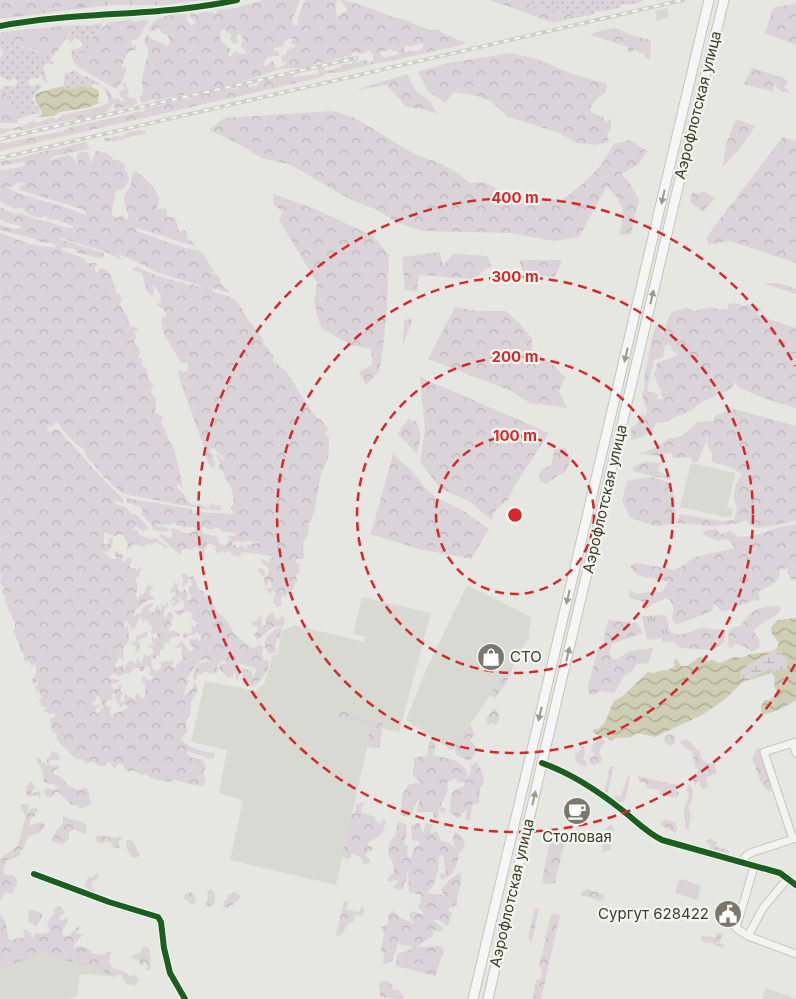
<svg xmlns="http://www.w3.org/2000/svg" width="796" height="999" viewBox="0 0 796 999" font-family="Inter,sans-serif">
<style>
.built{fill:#d8dad1}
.grass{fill:url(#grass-dots)}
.forest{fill:url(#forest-crowns);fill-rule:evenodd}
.wetland{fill:url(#wetland-marsh)}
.park{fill:url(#park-tufts)}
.garden{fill:#dad3d7}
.water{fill:url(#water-waves);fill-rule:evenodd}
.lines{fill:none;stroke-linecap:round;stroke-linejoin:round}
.minor-casing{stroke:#c4c5c1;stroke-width:9}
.major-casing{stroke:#c3c4bf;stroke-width:11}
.minor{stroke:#f3f4f1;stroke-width:7}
.major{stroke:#f6f6f6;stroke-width:9}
.rail-casing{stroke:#cececb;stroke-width:4}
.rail{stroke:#f5f6f0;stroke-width:2;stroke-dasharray:5.5;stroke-linecap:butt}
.cycleway-casing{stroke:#f5f6f0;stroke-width:9}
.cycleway{stroke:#1b5e20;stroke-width:6}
.oneway{fill:#999a90}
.ring{fill:none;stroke:#d62828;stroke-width:2.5;stroke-dasharray:9 6}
.labels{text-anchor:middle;stroke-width:4.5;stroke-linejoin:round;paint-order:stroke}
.street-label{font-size:15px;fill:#3c3e2b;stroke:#f5f6f0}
.poi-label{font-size:15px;fill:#3c3e2b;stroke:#f5f6f0;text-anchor:start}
.centre{fill:#d62828;stroke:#f5f6f0;stroke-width:2.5}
.ring-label{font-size:15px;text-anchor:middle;font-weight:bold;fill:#d62828;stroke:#f5f6f0;stroke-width:4.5;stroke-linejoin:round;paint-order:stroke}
</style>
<defs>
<pattern id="grass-dots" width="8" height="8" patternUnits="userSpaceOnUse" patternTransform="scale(1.25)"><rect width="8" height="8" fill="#dad3d7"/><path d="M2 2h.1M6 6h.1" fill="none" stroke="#bcb6b9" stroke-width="1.8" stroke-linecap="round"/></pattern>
<pattern id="forest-crowns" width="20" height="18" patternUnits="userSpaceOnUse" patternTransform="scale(1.25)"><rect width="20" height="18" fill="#dad3d7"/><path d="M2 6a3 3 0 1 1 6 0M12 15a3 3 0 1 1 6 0" fill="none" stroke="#bcb6b9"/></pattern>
<pattern id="wetland-marsh" width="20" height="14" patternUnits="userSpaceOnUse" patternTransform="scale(1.25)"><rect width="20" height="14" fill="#dad3d7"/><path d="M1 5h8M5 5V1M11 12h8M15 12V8" fill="none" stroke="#bcb6b9"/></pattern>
<pattern id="park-tufts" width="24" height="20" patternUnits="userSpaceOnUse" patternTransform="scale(1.25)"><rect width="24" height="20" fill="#dad3d7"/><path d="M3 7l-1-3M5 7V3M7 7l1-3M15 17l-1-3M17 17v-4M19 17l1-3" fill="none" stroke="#bcb6b9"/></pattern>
<pattern id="water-waves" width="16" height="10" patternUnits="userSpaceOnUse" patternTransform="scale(1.25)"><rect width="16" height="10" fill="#ceceb4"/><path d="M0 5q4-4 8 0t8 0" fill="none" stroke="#a8a993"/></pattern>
</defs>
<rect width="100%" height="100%" fill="#e6e7e2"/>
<g class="built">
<path d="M667,8l2,9 -12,4 -2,-10z"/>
<path d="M691,463l45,10 -9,34 6,1 -2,9h-6l-45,-10z"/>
<path d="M467,585l64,32 -2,21 -77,113 -46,-31 20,-50z"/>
<path d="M362,597l69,16 -32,119 -27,-6 -36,159 -106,-25 13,-60 -24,-7 8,-43 -36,-8 14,-61 52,10 8,-9 8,-28 4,1 5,-24 12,-6 71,17v-5l-12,-3z"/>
<path d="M39,953l73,22v1l-32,-2 -3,22 -8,3h-69v-36l13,2z"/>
<path d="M766,988l30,11h-34z"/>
</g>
<g class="grass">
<path d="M518,0h125l-4,3 -17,2 -6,4 -21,3 -4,3 -18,3 1,-3h-14z"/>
<path d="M100,23l3,2 -1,3 -9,9 -1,7 -18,18 -3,-8 2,-5h5l6,-5 -8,-7 -5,6 -3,-5 6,-10 -2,-3 18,1z"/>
<path d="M3,32l1,4 18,8v3l21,7v3l11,-2 -4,5 3,2 -1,3 -4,-2 -3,2 -2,4 5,14 -5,-2 -1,-5 -2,-1 -2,3h-5l-5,3 3,6 7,-3h2l2,3 -8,8 -2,5 7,9 1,5h-7l-15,5v-7l-8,-8 2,-4 -12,-10 3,-4h13l2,-5 -4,-3 -5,3 -9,-5v-18l4,-6 -4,-4v-14z"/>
<path d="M73,70l7,4 2,3 3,-1 16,8 -2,2 -8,-3 2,3c-10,0 -19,1 -29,4v-13l1,-5 4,1z"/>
</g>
<g class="forest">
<path d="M0,0h100l-1,3 -99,12z"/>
<path d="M159,0h46l-43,5z"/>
<path d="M264,0h36l-7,18v7h5v-7l7,-18h33l-3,5 2,12 4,-2 1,-3h4l1,-3 -7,-9c7,0 41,11 46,15 6,2 11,3 17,4 12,4 23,13 36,11 2,3 22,11 26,12v2c-30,7 -60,14 -91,20 -16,3 -31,10 -48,9l-4,4 -322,74v-8h10l3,-2 51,-10 7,-4 60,-13 7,-3 5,1 5,-4c4,0 30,-8 37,-9l2,1c14,-7 31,-9 46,-11l3,1 3,-4 9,-1 2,2 8,-2 2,-4 20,-4h4l10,-3 -1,3 25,-3v-6h7l-1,4 3,-2 4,1 2,-2 8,-2 2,-3h9v-2l4,-2 1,3 6,-3 5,1v2l5,-2v-7l-4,-4 -6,4 -10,-2 -3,5 -6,-1v3l-7,-1 -11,5 -8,-1c-10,10 -28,4 -40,8 -17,6 -34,11 -51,16 -22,6 -46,8 -68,14l-6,-1 -10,4 -3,-2v-5l3,-1 -1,-4 2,-2 -2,-2v-10l7,-27 -5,-9 2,-5 3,-2 1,4 14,6 2,3 3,-1 1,-4 -3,-8h-4l-5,-8 -2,5 -8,-1c8,-15 22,-15 37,-16l3,2 -2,4 6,6 4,-4 -6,-6v-4l7,3c6,-4 12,-4 19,-1l2,-4 18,-2zM224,29l3,4 5,1 -2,5 4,5 4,-1 -1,-7 2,-3 5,8 -3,2v4l3,2 3,6 -12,-3 -5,5 -2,-3 3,-4 -11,-11 1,-9zM291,38l2,1 -3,5h5v3l-8,3v4l-5,2 -1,4 6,4 -11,5 -2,-7 -2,-1 -6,5 -3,-2c6,-10 6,-7 16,-8v-3l-5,-4v-2l3,1 6,-2 2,-5zM423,43v4l-2,3 -16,2 -1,-4 3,-4 2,3zM391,49l1,2h5l2,3 -15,4 -3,-3 -1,-3z"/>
<path d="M490,0h28l42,15 1,-3 13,3 -1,3 -19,5z"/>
<path d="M796,3v42l-31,-12 8,-25z"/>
<path d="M130,20l5,2 6,-2h8l-11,19 -6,1 -1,6 5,-1v5l-8,2 -7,15 2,1 3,-3c1,7 -4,19 -10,24l-38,-22 -4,-5 18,-18 1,-7 16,-15z"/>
<path d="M72,25l2,3 -20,27 -11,3v-4l-13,-6 -4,1c-8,-6 -7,-10 -20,-9l-3,-8z"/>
<path d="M616,28l17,8 18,4 -1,19h-4l-2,-6h-5l-4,-4 -3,3h-4v-5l-38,-12 5,-3z"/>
<path d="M510,53l24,5 36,15 37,11 -1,8c-6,4 -15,11 -16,18l4,4 9,3 2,5 6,-3v10l-4,5 2,8 -14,3 -19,-2 -16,-10 -52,-16 -16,-15 -15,-6 -23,-4 -9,11 -17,-12 -10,-19 30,-9z"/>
<path d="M752,68l32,10 4,5 -4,4 6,5c-9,1 -11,-2 -16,-8v8l-30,-8z"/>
<path d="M407,74l9,17 14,10 7,13 -14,-5 -17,-2 -19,-22 -31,5z"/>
<path d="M122,83h3l4,9 -2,3v2l9,1 1,5 -5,3 -17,3 -2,-6 -5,8 -5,3 -63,12 -15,4h-15l-8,5 -2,-1v-6c12,2 23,-1 34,-8l2,3 15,-5 7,1 4,-4 38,-8 8,-4v-6l-5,-11 6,4 5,10 4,-2 4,4 3,-2 -5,-4 -1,-5 6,-2z"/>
<path d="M0,90l9,6h4l-3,8 8,8 -1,11h-17z"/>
<path d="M333,111l22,7 61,37 21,7 18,9 15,12 14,-1 22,11 24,5 17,2 17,-1 23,-19 14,-15 13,-21 16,-4 17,11 -8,13 -18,10 8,8 10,18 -8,34 -12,1c7,-24 5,-31 -12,-49l-28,51 -24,4 -45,-8 -87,-2 -25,-8 -23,-14 -24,-9 -60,-35 -29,-7 -25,-15 -28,-13 15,-12z"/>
<path d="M736,119l19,7 -14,21 -19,21 5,-26z"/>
<path d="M142,130l3,1 1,3 -13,2 -20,6 -2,-2 -3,2 -4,-1 1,-3h7l4,-3 5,2 8,-5z"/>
<path d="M783,137l13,4v122l-66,-22 -22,4 -1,-7 6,-10z"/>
<path d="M85,142l4,3 -6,2 6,-1v3l-35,7 -5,3 2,1 18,-6 6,6 4,7 -3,-11 5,-4h7l4,16 -1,-5 5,-12 8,1 9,6 -1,2c6,-1 10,2 14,6l-2,4 4,3 1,7 -6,10h-5l-3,3c0,8 -4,15 -3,22l5,3 5,-3 5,5c3,-7 -2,-11 -3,-19 -1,-8 6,-11 7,-18 1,-5 0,-7 3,-12 7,2 24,19 25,27 1,4 -2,8 -3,12l10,-2 1,9h8l4,15 5,-2 3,3v6l6,3 4,5 -60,-19 -1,3 49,17 14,2 6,7 9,15 -7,-1 10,4 3,4v5l9,6v3l-17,-5 1,4c7,2 16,3 22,8 5,4 8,11 11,17 6,9 17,18 19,29l4,3v3l5,4 -1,5 13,10 28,44 6,4 8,9 -3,8 4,1c0,7 0,14 -1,20 -1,5 -4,10 -6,15 -4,11 -5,43 -14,52 2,6 1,13 -5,18l1,17h-8v4l4,1 -2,5 1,3 -3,3 1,5 -6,13h-4l-1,3 -5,1 1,9 -5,1 -4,-4 3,-11 -3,-1 -4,3 -3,-6h5l1,-2 -2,-5 -5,6 -1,-9 -6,-8 3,-2 5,5 -2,1 2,3 3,-4v-5l-8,-6 1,-4 7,6v-4l5,-4 -33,-4 -1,4h-6l-5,-5 -4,2 -4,-2 -3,3 -3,-4 1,-4 -9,-3v4l-3,2 1,3 -2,6 -4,-2 3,-4 -6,-6 -4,3h-9l-3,6 -20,-18v-3l7,3h6l-1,-4h2l-4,-2 1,-3c10,2 17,9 25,2l-3,-3h-9l-8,-2 -2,-3 -4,3 -15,-1 4,2 8,1 1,4 -5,1 -10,-2 -2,-6 -10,-10 2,-4 -2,-3 -13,-4 -3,-5 67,11 1,4 4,-1 37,2 -4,-6 4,-4c-1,-9 -2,-20 -9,-25l-1,-7 -6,-4 2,-5 -4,-8 3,-1 3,6 3,-1 -12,-11 -3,1 1,4 4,3 -2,3 2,3 -1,5 -2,1 -4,-5 -3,-11 2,-4 -4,-3 -24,-68 -1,-6 2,-1 3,2 4,-1 1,-5 -1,-3h-6l-18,-31 -2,-15 4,1 1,-5 -5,-6h-3l-1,-3 4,-2v-5l-6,-11 -2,1 1,5 -2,4 -5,-5 -5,-18 -10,-3 4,-3 22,9 22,6 1,-1 7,4c6,-1 11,3 16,2l-48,-15 -25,-13 -15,-5 7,5 -6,-1 -8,-5 -51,-16 1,2 45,14v4l-4,1 -22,-5 -4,-4 -13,-2 1,3 23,9 2,4h9l1,2 -3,3 3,5 3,-5c12,0 13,16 17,26h3l2,5 -2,5 6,11 3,2 -2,3 3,2v4l8,2 -1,4 -4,-1 3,5 -2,7c6,5 7,7 4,15h4v8l4,2 2,10 6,8 -3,2 1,6 4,5 -1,13 8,5 -2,6 4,6 3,9 6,11 8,32v7l-5,-5v5c7,4 9,12 16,17l7,-1 9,4 2,-6 3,3h6l1,5 -18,-1 -80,-15 -18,-16 -14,-17 -3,-1 -4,-11c-9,-3 -20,-18 -27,-27l-3,1 -1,3 -5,1 -2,3 5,2 3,-3 5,1 40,45 23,23 3,5 -9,-2 -1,3 11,3 5,7 4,-1 11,12 4,7 -4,-3 -2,2 -9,-5 -2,3 6,2v4l11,4 6,-1 12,9 -2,1 -6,-4 -5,-2 -3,3 -5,-1 -4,3 -10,-3 -3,4 -3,1 1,-5 -5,-9 -4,-1 -4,2 -11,-4v12l2,1 3,-2 -1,-4 4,-2 1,6 -5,9 -3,-2v4l7,5h5l-3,-6 4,-3 1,4 4,1 -1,5 2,3 3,-5 5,-1 -1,5 -2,3 2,3h4l1,3 5,-5 1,4 -3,3 1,4 -4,1v3c3,5 2,8 0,13l2,8 1,-7 4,-1 3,-4 1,-6 3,-2 -2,4 5,-1v3l-3,3v5l5,1 -2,3h-5c-5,5 -15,8 -14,17l4,-4 3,1 1,-6 7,-4 4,-1 -1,4 -3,1v4l3,-1 3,2v-5l3,-3 3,6v-7l4,2 2,-4 2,4 -4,3 -1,6 2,5 2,-8 4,1 1,5 -3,3 2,4 -3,2v4h5l5,2v3l-9,2 -1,5h-6l2,6 -5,1v5l-4,1 1,4 -6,-3 1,10 4,4 5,-3v-4l-3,-1 3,-2 2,2 3,-3 3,2 3,-2 2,2 -3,4 5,2 1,-4 4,-2 2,-5 -2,-4 2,-5 -2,-1 -4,1 -2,-2 4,-2 2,-4 9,12 4,-4 -4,-3 -1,-3 3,-4 2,2 3,-3 1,5 3,-3 -1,-3 -4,-4 -2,3h-4l-4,3 -3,-1 1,-5 5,2 3,-2 -1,-7 4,2 4,-4 -4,-1 -5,-6 5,1 -6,-6 -6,1 -2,4 -4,-2 -3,-4 6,1 4,-3v-5l-5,-7 -1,2 2,4 -4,2 -1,3 -4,-4h4v-3l-4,1v-3l5,-3 -2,-4 -3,3v-4l4,-8 2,3 3,-4 -3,8 4,4 4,-4 3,6 -2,4 3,1 3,-4 -3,-3v-7h3l-1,-7h-2l-1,4h-2l-2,4 -2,-3 2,-3 -3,-6 5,-2 1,4 6,-1 6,13 5,3 3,7h3l8,14 7,5 10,17 17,13 10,-3 1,4 -1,5 2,6 5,1c1,10 -8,18 -14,25h-7l1,-4 -6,3 -1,-17 10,3v7l4,-6 -1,-5 -7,-1 -9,-3 -1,4 2,5 -3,10 -2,-11 -3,6 -5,1 -8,-10 2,-5 4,1 2,-3h-6l-4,5 1,6 -7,2 -6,-3 -4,4 -3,-1 -3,7 -2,-4 2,-8 5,-6 11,-2 -6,-2c-8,3 -14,11 -18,20l3,2 -4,5 -2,10 9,-8 1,-5 3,2v6l-6,12 -1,13 -3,3 -1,6 1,7 -6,7c8,10 21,12 33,14v5l-6,1c-5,-5 -13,-4 -20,-8l-1,2c4,6 10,6 16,6l3,9 -3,4 3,9 -4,5 -8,-1 -19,-5 -6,2 -18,-4 -6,-5 -4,2 -8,-5 -4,2 -9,-9 -6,5 -5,-7 -4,5h-6l-7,-5 -5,3 -5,-5h-6l-19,-19v-6l-5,-2 -2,-13 5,-2v-4l-7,1v-2l-4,-1 3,-4h-5l-3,-8 3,-1 -3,-7 -1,3 -4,-8h3l1,-5 -5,3 -1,-4c4,-5 6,-12 2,-16l-2,3 -5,-9 -1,6 -2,-5v-5l-4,-4c0,-7 -5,-13 -7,-20l2,-1v-6l-9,-18 2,-2 -3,-1v-6l-3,-4 2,-3 -4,-7 2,-7h-2v-342c17,6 39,16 56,14l-2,-4c-5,0 -10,-1 -16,-1l-3,-3 -35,-9v-5l15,4 8,-2c-8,-4 -15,-2 -22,-8l-1,2v-14l15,7 5,-1 18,7 12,2 13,5 10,1v-2l-16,-6 -9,-1 -4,-4 -3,3 -12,-3 -7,-7 -8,1 -14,-8v-31l16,-2 10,-3 -2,-3 -24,4v-5c17,-1 34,-7 51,-12l3,1zM23,182l1,3h-5l1,5 62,19 4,3 -1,3c-6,-2 -11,-5 -18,-7 -13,-5 -51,-13 -60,-21h6l4,-4zM205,527c5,4 7,3 12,0l6,5h8l6,2 -2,2 -6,-1 -1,3 3,1 -3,1v4l-7,1 -3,-3 1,-3 -3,-3 -13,-2 -2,-6zM238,541l4,1 4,-1 16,1 -16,3 1,2 -2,2 -3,-4 -5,3 -1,-3h-4l1,-3zM142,618l1,6 2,-6 2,4 3,-3 -1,5 3,3 -1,6 3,2 1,-5 2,4 -1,5 -4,-2v5l2,4 -7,-1 7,5v3l-7,4 -2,-3 -4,10 -4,-6 -1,6 -4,-4 -5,3 -2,6 -3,-4 -5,4 -2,-4 4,-8 5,3 -1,-12 6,-8 -1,-15 -3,3 -1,-7h3l5,10 1,-4 2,2 4,-10zM145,665l6,4 -2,6 5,1 -2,3 -6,1v-3h-4v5l3,2v14h-4l-4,-6 -2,8 -3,-3h-3l-4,-4 -1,4 1,2 -4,4 -1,-5 3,-4 -3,-4 2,-3 -2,-3 -2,5h-5l-2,-5 6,-1 4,-3 -13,-2 7,-5 4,4 5,-4 5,1 5,-6h5l1,3h4zM115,693v5l5,9 7,-3 1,4 -18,8 1,-10 -3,1 -3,-5 4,-3 4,3 -1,-8zM96,695l5,4v3l3,6h-3v3l-5,3 -1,-4 5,-5 -1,-2 -4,3 -3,-3 4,-3z"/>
<path d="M703,191l12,7 -12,14 -13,-10 2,-10 6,2z"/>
<path d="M273,194l42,15 58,27 16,19 -2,50 -4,43 -4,23 -13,14 -7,-13 13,-7 -1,-16 -20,-4 -30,-17 -7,-25 3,-20 -38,-63 4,-8 -9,-7z"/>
<path d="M440,252l3,14 10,-12 35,2 3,10 -19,13 -53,-4 -2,16 -12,-1 -3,-33z"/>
<path d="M519,260h43l-7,17 -31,-3z"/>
<path d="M764,283h16l16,6v5z"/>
<path d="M736,303l7,3c8,-3 13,-1 19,4l-5,5 39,13v80l-27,-8 -30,-12 -4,-6 -4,7 -29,13 -12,9 -28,12h-6l-5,11 -4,-1 -5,4 -11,3v-12l6,-4 5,-11 2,3h2l1,-6 -5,-16 3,-6 -1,-9 8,-41 4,-12 6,-1v12l5,-16 5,-9 15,-4 6,3 18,-4 10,3 7,-1v-5zM668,344l3,2v4l7,4c-7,7 -15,4 -22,11l1,5 -4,3 9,20 -1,2 4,4h-6l-2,2 1,-6 -5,-3h-4l-2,-2 7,-30 9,-3 2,-11z"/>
<path d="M455,307l22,4h29l15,14 11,14v11l21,15 12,12 -6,14 8,17 -37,-5 -19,-12 -83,-32z"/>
<path d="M413,319l-10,25 1,-24z"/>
<path d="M420,377l129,56 -35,54 -6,13 -12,10 -5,10 -22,-19 -28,-12 -21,-27 5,-33z"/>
<path d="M734,409l62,17v94l-4,2 -35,6 -7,-3 -4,-5 -10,4 -23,2 -37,-3 4,-9 42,7 12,-1 3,-12 -3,-11 1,-11 7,-12 -12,-7 -18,-5v-8l-5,-10 2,-11 -11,29h-6l-1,-5 -18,1 -2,-6 -12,4 -21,-3 7,-1 12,-5 11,-8 14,-3 16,-14 13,-1 1,2 3,-7z"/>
<path d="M408,419l9,3 4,14 -4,18 -19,-20z"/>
<path d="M565,448l6,10 -5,13 -9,5 -10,8 -6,-2 -3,-6 4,-7 9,-4 4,-16z"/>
<path d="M393,454l18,16 15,19 11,9 27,13 25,18 -18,30 -52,-10 -48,-15z"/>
<path d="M645,462l16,1 -4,7 14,8 -1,2 -37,-9 1,-5z"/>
<path d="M652,477l18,6c5,15 7,26 3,41l-17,2 -26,-8 -8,-17 5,-20z"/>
<path d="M796,524v42l-2,1 2,1v11l-4,2 -5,-9 1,-4 -9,2 1,5 -4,7 -18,10 2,9 -5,-1 -32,12 -9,-8 -2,7 -25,10 -12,3 -3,-6c2,-8 3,-14 -5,-20l-15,6 -6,5 -4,-2v-6l-13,-3 1,-8 6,4 12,-2h14l6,-10c-5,-3 -11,-2 -16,-5 -9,2 -18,-3 -22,-11l6,-3 40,7 19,-13 40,-9 -5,-7 -7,-2 -4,2 -17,-7 4,-4 11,-1 1,3 3,2 9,-4 8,7 16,-1 22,-8z"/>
<path d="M778,606l3,3 -4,5 -24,16 7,12 -1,5 -7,5 -8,-6 -8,-2 -5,5 -3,-4 1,-14 5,-4 7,-1c11,-18 17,-19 37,-20z"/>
<path d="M270,613h4v5l4,2 4,-4 3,2 -1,8 -11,1 -16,13 -3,-5 4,-5 -1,-4h-4l-1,-5h4l5,-6 1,11 4,-1v-6z"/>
<path d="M608,620l29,3 6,10 -31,11 -3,8 3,7h7c9,-10 20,-9 34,-11l-4,15 -12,1 -4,6 -9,6 -10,17 -14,-2 -6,4 -5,-1 -1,-7 10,-39 5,-4z"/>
<path d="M282,627l-2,10 -3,2 -2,6 1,7 -6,2c-13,-12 0,-23 12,-27z"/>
<path d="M701,628l25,2 -2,12 -11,8 -33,-2 -6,-6h-12v-7l5,-3 13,3z"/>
<path d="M144,632h3l1,4 -10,4 2,6 -1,5 -4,1 1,-6 -4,-1v-3h3l2,-7h4z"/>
<path d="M516,657c-4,14 -10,30 -21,41l-5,-3z"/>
<path d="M495,708l5,8 -3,8 -3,2 -1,-3 -5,2 -2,-7z"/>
<path d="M340,711l33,9 4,3 -1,-6 5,-5 3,1 -4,34 -8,1 -5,-2 4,-21 -32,-7z"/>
<path d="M470,724l5,10 -5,6 5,6 1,7 -7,8c-3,-2 -8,-3 -11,-5 -10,-7 8,-25 12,-32z"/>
<circle cx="670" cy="740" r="5.5"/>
<path d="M601,738l5,3 -4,5 -3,7 3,4 -1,6 -8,2 -3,-1v-6l5,-4 -4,-4 3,-7z"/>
<path d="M430,739l6,5 -3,11 21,5 11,8 3,8 2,-1 1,-10 6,-3 5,10 2,11 -4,5 -1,15 -7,2 -2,15 -5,-1 2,-10 -9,9 -8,-5 1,-19 5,-5 9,-3v-4l-7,1 -2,-5 -9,4 1,8 -8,17 6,1 -2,6 -6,-5 1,10 -5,-1 -1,-6h-16l3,-15 -5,8 -3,9 -7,3 -5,-3 3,-21 6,-9 13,-1 -9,-7c-1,-7 2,-11 2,-17l6,-3 6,1z"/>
<path d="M686,739l5,3 3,5 6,4 1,7 6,5 8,1 2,9 -11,5 2,9 -5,2 -3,-4v-4l-4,1v3l-2,-1 -1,-6 4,-5 1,-3 -3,-3 -3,-16 -7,-3 -5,-6z"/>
<path d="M581,746l3,1 1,8 -3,4 5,3 -1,5 -6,-2 -5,-5v-6l5,-3z"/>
<path d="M757,748l5,2 7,25 2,15 -2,2c-14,-14 -9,-18 -17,-33z"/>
<path d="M51,751l7,2 2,5 -1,2h-9l-1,3 2,3 8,-1v3l-5,2 -2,4c7,1 12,4 15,11l12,5 6,-3 3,2 3,15 -6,3 -6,1 -1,-3h-6l-14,-13h-2l-5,6 -5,-2 -2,-5 3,-3 7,2 4,-2 -3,-3 -11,-3 -2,-12 -6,-11 3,-2 3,6 2,-1 3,4v-7l3,-2z"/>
<path d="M614,766l-7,28 -2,-4 5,-23z"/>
<path d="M628,776l2,2c-2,8 -3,16 -6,24h-6l-5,-3 2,-4 6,1z"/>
<path d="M638,776l39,9v6c-9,0 -21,-1 -30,-3l-1,-5 -7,-2z"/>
<path d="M32,781l3,8 -4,2 2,2 6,-2 2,4 -1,3 -4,-3 -6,2c-8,-5 -4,-12 2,-16z"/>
<path d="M689,784c7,7 3,16 -1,24 5,6 1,13 1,22h-3l-2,-19 5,-18 -3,-3z"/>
<path d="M363,802l1,2 -3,4 1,5 14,4 -2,3 7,4 3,-6 2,3 -4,13 -14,9v3l5,1 -1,4 -5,1 -2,4 5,3v4l-7,1 -1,-6 -10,-5 -1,4 -3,2 -6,-3 10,-42 3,-1 1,-8z"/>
<path d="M29,804l-1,7 6,-4 5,3 -4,3v3l-4,2 -2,8 11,-4 4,2 1,3 -6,6 -11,3 -4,12 -4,4v4l-13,4 -4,10 2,5h8l4,4v5l-5,10 -7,-2 -5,10v-43c4,-5 15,-10 17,-13 5,-9 5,-20 9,-29l-5,-10 1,-2z"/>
<path d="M63,816c8,5 16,3 23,9l1,5 -2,4 -11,-5 -5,3v7l-7,5 -10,-3 4,-10 7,-8z"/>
<path d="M665,820l10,2 2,6 -1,5 -14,-7 -1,-4z"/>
<path d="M398,822l8,2 1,7 -3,14h4l-1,10 4,4 3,-12 6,-2 -1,-4 -7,-1 -1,-14 8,-4 4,12 3,-11 7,2 -3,9 7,-3 4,10 8,2 6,5 -2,-9 2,-8 6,5 4,7 -3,9 -3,1c-1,12 -5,23 -18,27l-2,-6 7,-1 -3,-19 -4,3c0,13 -2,26 -12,36l17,2 -3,-5 8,-10 12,-8c2,12 -5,22 -4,33l-10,4 5,4 -4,13 -10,-6h-5l10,8 -3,4 -7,-2v7l-4,1 -12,9 24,-1 3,7c-5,7 -5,15 -9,23l-39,-10 1,-12 12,-4 4,-4 -13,-1 -1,-5 -6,20 -6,4 -4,-1 1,-10 -3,-3 3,-17 -3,-6 7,-3v-8l4,-6 9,8 13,6 -5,-8 3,-5 13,4 -8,-9 4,-3 -1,-7 2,-1 -13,-3 -1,-20 -2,2 1,6 -3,3v6h-8l-3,-2 6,-6 -3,-1 -8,2v-3l2,-4 4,-2c0,-6 -1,-13 -6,-17l2,-15 5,-5z"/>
<path d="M612,825l2,5 -4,20 -8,3 2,-18 3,-8z"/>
<path d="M98,835l18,3 4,-2 2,3 -4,3 2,4 -1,2h-5l-4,-6 -4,-1 -5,3 -4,-2 -2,-4z"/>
<path d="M551,836l8,1 5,8 -9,38 -11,1 -2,-4z"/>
<path d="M129,839l5,3 6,14 -6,2c-6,-4 -7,-9 -8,-16z"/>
<path d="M711,839l6,3 -1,4 5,3 4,-1 5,4 -3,3 -17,-5 1,-5 -6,-4z"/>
<path d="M97,873l2,5 -7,4v6l4,4 -1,2 -4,-1 -1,-4 -5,-3 3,-9 3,1z"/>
<path d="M211,889l3,3 1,5 -1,8 -6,2 -2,-4 2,-4 -1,-7z"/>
<path d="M587,889l16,5 2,4 -5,3 -10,-4 -8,-1 -2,-3z"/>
<path d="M190,892l5,4 1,5 -4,4 -8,-7 2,-5z"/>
<path d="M235,892l5,4 -1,4 -5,2 -1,3 -4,1v2h-4l-2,-2 1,-5 3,-2 1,-4z"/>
<path d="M344,901h4l-2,9 13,2 2,-4 3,-1 -1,9 -8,-1 -1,6 -6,3 -7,12 -5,-1z"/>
<path d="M60,906l5,7 -4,2 -2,3 1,3 9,-4c-1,8 -7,11 -7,18l7,1 9,-10 1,3 -3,4 7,2 -9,9v4l7,-2 11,4 -2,3 13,2 5,-4 3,2 -2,7 3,8 13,4 4,4 5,-1 4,2v4l-3,4 -9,-1 -5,-10 -5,1 -2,4 -2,-4 -73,-22 -29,15 -10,-3v-51l6,9 2,15 3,2 14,-3 -2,-7 2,-1 6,4v4l2,1 2,-5 8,1 6,-2 1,-2 -3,-3 2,-7 5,-6v-6z"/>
<path d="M535,908h4l-7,34 -3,-2v-7z"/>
<path d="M29,910h4l10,4 -6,12 -5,-2 -4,-3z"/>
<path d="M551,914l9,1 -19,84h-8l3,-19 5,-1 1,-8 -3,-4z"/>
<path d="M716,933h7l-4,10 4,1 1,4 -10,-3 -2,-3 -3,1 -8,-2 1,-5 12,1 2,3z"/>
<path d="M143,947h4l3,3 1,18 -3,3 -3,-1 2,-2v-5l-2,-1 -2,3h-3l-2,-6h-6l1,-4 7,-2z"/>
<path d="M384,981h4l4,4 1,6 5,-2 5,8 -1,2 -22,-2 -1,-14z"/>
</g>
<g class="wetland">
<path d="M100,0h59l3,5h-52l-110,14v-4l98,-12z"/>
<path d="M774,651l7,2 6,8v7l-13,4 -5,-3 -19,10 -10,-1 1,-6 8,-8z"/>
</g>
<g class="park">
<path d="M666,615l5,22 -24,3 -5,-24z"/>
<path d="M661,788l18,4 -2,6 -18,-4z"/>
</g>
<path class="garden" d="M682,879l19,7 -4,14 -22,-7 4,-13z"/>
<g class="water">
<path d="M63,86l2,4c11,-3 24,-7 34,1l-1,11h4l-16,6 -26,4 -6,4 -17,1 5,-3c-1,-8 -11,-14 -5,-21z"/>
<path d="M796,618v82l-17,10 -17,5 -1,-8 3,-7h6l8,-7 -4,-6 1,-8 -3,-6 -29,9 -19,18 -22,15 -47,22 -18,-4 -5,4 -17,1 -3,3 -4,-1v-2l-11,-3 -4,-3v-3h5l6,-5 10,-23 10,-6 24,-23 6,1c6,-3 17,-2 21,-7l-1,-5 2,-2 5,7h6l13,-9 8,4 6,-1 5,3 15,-6 7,1 9,-4 21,-2 6,-4 2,-5 -7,-9 -1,-7 7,-7zM774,651l7,2 6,8v7l-13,4 -5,-3 -19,10 -10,-1 1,-6 8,-8z"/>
</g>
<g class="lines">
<g class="minor-casing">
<g id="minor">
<path d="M0,26c78,-15 159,-9 237,-26"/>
<path d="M793,743l3,10"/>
<path d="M542,763c28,10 56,28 80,47 13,10 24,22 40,30l118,33 16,12"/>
<path d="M793,839l-29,-87 32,-10"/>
<path d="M741,862l6,-7 6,-3 43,-14"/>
<path d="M754,867l-18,61 12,8 48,18"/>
<path d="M34,874l75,28 49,15 3,5 3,26 6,25 15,26"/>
<path d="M748,936l15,-28 25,-30"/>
</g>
</g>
<g class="major-casing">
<g id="major">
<path d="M473,999l236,-999"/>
<path d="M488,999l54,-236 146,-618 36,-145"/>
</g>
</g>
<use href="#minor" class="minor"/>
<use href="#major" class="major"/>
<g class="rail-casing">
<g id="rail">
<path d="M0,139l356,-81"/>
<path d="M0,158l683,-158"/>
</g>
</g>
<use href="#rail" class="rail"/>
<g class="cycleway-casing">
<g id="cycleway">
<path d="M0,26c78,-15 159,-9 237,-26"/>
<path d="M542,763c28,10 56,28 80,47 13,10 24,22 40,30l118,33 16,12"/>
<path d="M34,874l75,28 49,15 3,5 3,26 6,25 15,26"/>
</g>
</g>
<use href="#cycleway" class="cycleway"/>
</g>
<defs><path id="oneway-solid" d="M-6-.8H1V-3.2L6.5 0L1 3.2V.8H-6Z" transform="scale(1.25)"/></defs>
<g class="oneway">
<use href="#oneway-solid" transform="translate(663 197) rotate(103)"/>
<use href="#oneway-solid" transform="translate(652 297) rotate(-77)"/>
<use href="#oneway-solid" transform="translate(626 355) rotate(103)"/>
<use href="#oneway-solid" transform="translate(568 597) rotate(103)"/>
<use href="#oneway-solid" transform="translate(568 654) rotate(-76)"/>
<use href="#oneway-solid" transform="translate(540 714) rotate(103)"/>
<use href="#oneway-solid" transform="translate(534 798) rotate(-77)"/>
</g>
<g class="ring">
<circle cx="515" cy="515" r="79"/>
<circle cx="515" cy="515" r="158"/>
<circle cx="515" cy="515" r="238"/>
<path d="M795 664A317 317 0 1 1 795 366"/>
</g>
<defs>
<g id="shop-disc" transform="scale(1.4375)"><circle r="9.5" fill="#78796b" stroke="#f5f6f0"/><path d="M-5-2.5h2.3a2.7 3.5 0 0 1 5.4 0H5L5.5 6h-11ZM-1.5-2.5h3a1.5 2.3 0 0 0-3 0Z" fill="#fff"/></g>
<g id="cafe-disc" transform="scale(1.4375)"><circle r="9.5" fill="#78796b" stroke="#f5f6f0"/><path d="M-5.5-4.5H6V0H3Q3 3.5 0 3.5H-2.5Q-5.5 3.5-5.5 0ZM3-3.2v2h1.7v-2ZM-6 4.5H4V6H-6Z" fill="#fff"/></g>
<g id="civic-disc" transform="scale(1.4375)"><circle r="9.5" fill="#78796b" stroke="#f5f6f0"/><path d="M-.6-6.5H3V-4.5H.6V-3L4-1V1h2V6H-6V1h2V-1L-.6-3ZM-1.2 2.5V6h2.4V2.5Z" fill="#fff"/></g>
</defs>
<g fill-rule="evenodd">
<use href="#shop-disc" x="491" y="657"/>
<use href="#cafe-disc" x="577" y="811"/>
<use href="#civic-disc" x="728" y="914"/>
</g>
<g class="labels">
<g class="street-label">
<text transform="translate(698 105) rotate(-76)" y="5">Аэрофлотская улица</text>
<text transform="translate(605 499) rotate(-77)" y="5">Аэрофлотская улица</text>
<text transform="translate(512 893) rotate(-77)" y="5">Аэрофлотская улица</text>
</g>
<g class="poi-label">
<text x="510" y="662">СТО</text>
<text x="577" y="842" text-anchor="middle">Столовая</text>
<text x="709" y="919" text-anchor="end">Сургут 628422</text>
</g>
</g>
<circle cx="515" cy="515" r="8" class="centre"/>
<g class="ring-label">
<text x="515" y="203">400 m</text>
<text x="515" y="282">300 m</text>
<text x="515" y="362">200 m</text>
<text x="515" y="441">100 m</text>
</g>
</svg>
